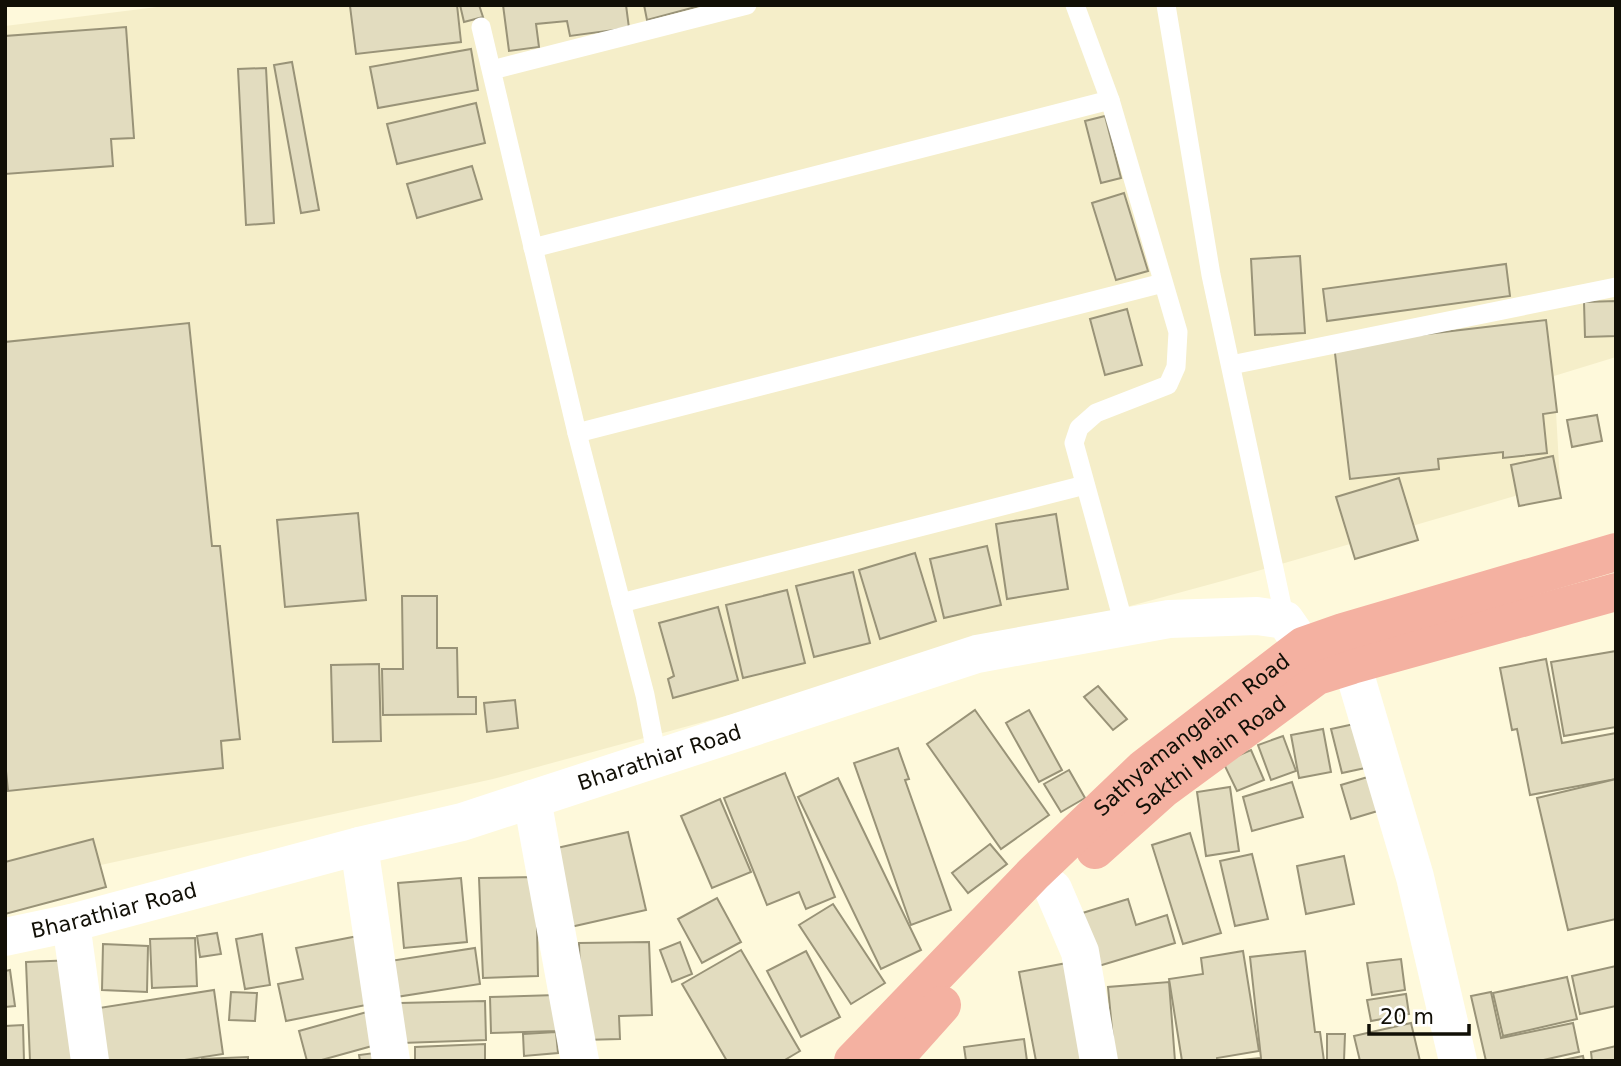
<svg xmlns="http://www.w3.org/2000/svg" width="1621" height="1066" viewBox="0 0 1621 1066" font-family="'DejaVu Sans',sans-serif">
<style>
.built{fill:#f5eec9}
.building{fill:#e2dcbf;stroke:#999378;stroke-width:2}
.lines{fill:none;stroke-linecap:round;stroke-linejoin:round}
.lane{stroke:#fff;stroke-width:19}
.street{stroke:#fff;stroke-width:38}
.secondary{stroke:#fff;stroke-width:38}
.highway{stroke:#f4b1a1;stroke-width:38}
.labels{text-anchor:middle;stroke-width:5;stroke-linejoin:round;paint-order:stroke}
.street-label{font-size:21px;fill:#110f06;stroke:#fff}
</style>
<rect width="100%" height="100%" fill="#fef9db"/>
<path class="built" d="M173,5h1443v352l-62,19 6,107 -334,97 -733,199 -488,107v-860z"/>
<g class="building">
<path d="M457,5l4,37 -105,12 -6,-48z"/>
<path d="M460,5h19l4,12 -19,5z"/>
<path d="M503,5h123l3,23 -59,8 -3,-15 -31,3 3,23 -30,4z"/>
<path d="M644,5h59l-56,15z"/>
<path d="M126,27l8,111 -23,1 2,27 -108,8v-138z"/>
<path d="M471,49l7,41 -100,18 -8,-41z"/>
<path d="M292,62l27,148 -18,3 -27,-148z"/>
<path d="M266,68l8,155 -28,2 -8,-156z"/>
<path d="M476,103l9,40 -88,21 -10,-40z"/>
<path d="M1105,116l16,62 -20,5 -16,-62z"/>
<path d="M472,166l10,33 -65,19 -10,-34z"/>
<path d="M1124,193l24,78 -32,9 -24,-77z"/>
<path d="M1300,256l5,77 -50,2 -4,-76z"/>
<path d="M1506,264l4,32 -183,25 -4,-32z"/>
<path d="M1616,301v35l-31,1 -1,-35z"/>
<path d="M1127,309l15,56 -37,10 -15,-56z"/>
<path d="M1546,320l11,92 -14,2 4,39 -44,5v-6l-65,7 1,10 -89,10 -16,-134z"/>
<path d="M189,323l23,223h8l20,193 -19,2 2,27 -215,23 -3,-30v-419z"/>
<path d="M1597,415l5,26 -30,6 -5,-27z"/>
<path d="M1553,456l8,42 -42,8 -8,-41z"/>
<path d="M1399,478l19,62 -63,19 -19,-62z"/>
<path d="M358,513l8,87 -81,7 -8,-87z"/>
<path d="M1056,514l12,75 -61,10 -11,-75z"/>
<path d="M987,546l14,59 -57,13 -14,-59z"/>
<path d="M915,553l21,68 -56,18 -21,-69z"/>
<path d="M853,572l17,71 -56,14 -18,-71z"/>
<path d="M787,590l18,73 -62,15 -17,-73z"/>
<path d="M402,596h35v52h20l1,49h18v17l-93,1 -1,-46h21z"/>
<path d="M718,607l20,73 -65,18 -5,-19 6,-3 -15,-53z"/>
<path d="M1616,651v76l-52,9 -13,-74z"/>
<path d="M1546,659l16,84 54,-10v46l-86,16 -13,-66 -5,1 -12,-62z"/>
<path d="M379,664l2,77 -48,1 -2,-77z"/>
<path d="M1098,686l29,33 -14,11 -29,-33z"/>
<path d="M515,700l3,28 -31,4 -3,-29z"/>
<path d="M975,710l74,105 -48,34 -74,-105z"/>
<path d="M1029,710l33,60 -23,12 -33,-59z"/>
<path d="M1359,723l11,44 -28,6 -11,-44z"/>
<path d="M1323,729l8,43 -32,6 -8,-43z"/>
<path d="M1283,736l13,35 -25,9 -13,-35z"/>
<path d="M898,748l11,31 -4,1 46,130 -40,15 -57,-162z"/>
<path d="M1251,750l13,30 -27,11 -14,-29z"/>
<path d="M1069,770l16,28 -24,14 -17,-28z"/>
<path d="M785,773l50,124 -29,12 -7,-17 -32,13 -43,-107z"/>
<path d="M1371,776l10,34 -30,9 -10,-34z"/>
<path d="M838,778l83,172 -40,19 -83,-172z"/>
<path d="M1616,779v140l-48,11 -31,-132z"/>
<path d="M1292,782l11,35 -51,14 -9,-34z"/>
<path d="M1230,787l9,64 -33,5 -9,-64z"/>
<path d="M720,799l31,73 -39,16 -31,-72z"/>
<path d="M628,832l18,78 -80,18 -18,-78z"/>
<path d="M1190,833l31,100 -38,11 -31,-99z"/>
<path d="M93,839l13,48 -101,27v-52z"/>
<path d="M990,844l17,20 -39,29 -16,-20z"/>
<path d="M1252,854l16,65 -33,7 -15,-65z"/>
<path d="M1344,856l10,48 -48,10 -9,-48z"/>
<path d="M536,877l2,99 -55,2 -4,-100z"/>
<path d="M461,878l6,64 -63,6 -6,-65z"/>
<path d="M717,898l24,44 -39,21 -24,-44z"/>
<path d="M1128,899l8,26 31,-10 8,28 -83,25 -16,-53z"/>
<path d="M833,904l52,79 -34,21 -52,-79z"/>
<path d="M217,933l4,21 -21,3 -3,-21z"/>
<path d="M262,934l8,51 -25,4 -9,-50z"/>
<path d="M358,936l13,68 -85,17 -8,-37 25,-5 -7,-31z"/>
<path d="M195,938l2,48 -45,2 -2,-49z"/>
<path d="M649,942l3,73 -33,1 1,23 -38,1 -3,-97z"/>
<path d="M680,942l12,32 -20,8 -12,-32z"/>
<path d="M103,944l45,2 -1,46 -45,-2z"/>
<path d="M475,948l5,36 -84,13 -6,-36z"/>
<path d="M741,950l59,101 -17,10h-56l-45,-77z"/>
<path d="M806,951l34,66 -39,20 -34,-66z"/>
<path d="M1243,951l16,100 -42,7v3h-35l-13,-82 34,-5 -2,-16z"/>
<path d="M1305,951l10,81h5l4,29h-93l30,-3 -11,-101z"/>
<path d="M1401,959l4,31 -33,5 -5,-32z"/>
<path d="M75,960l4,101h-49l-4,-99z"/>
<path d="M1072,962l19,99h-55l-17,-89z"/>
<path d="M1616,966v40l-36,8 -8,-38z"/>
<path d="M10,970l5,36 -10,1v-36z"/>
<path d="M1567,977l10,42 -74,17 -10,-43z"/>
<path d="M1169,982l6,79h-60l-7,-74z"/>
<path d="M214,990l9,64 -45,7h-71l-8,-53z"/>
<path d="M231,992l26,1 -2,28 -26,-1z"/>
<path d="M1491,992l10,46 72,-15 6,29 -40,9h-53l-15,-65z"/>
<path d="M1406,994l3,20 -38,7 -4,-21z"/>
<path d="M556,995l1,36 -66,2 -1,-36z"/>
<path d="M485,1001l1,39 -84,3 -2,-40z"/>
<path d="M374,1010l9,33 -65,18h-11l-8,-30z"/>
<path d="M1411,1023l9,38h-60l-6,-25z"/>
<path d="M23,1025l1,36h-19v-35z"/>
<path d="M556,1032l2,21 -34,3 -1,-22z"/>
<path d="M1327,1034h18l-1,27h-17z"/>
<path d="M1024,1039l3,22h-61l-2,-14z"/>
<path d="M485,1044v17h-70v-14z"/>
<path d="M1616,1046v15h-24l-1,-9z"/>
<path d="M382,1052l1,9h-23l-1,-6z"/>
<path d="M1583,1056l1,5h-26z"/>
<path d="M248,1057v4h-46v-2z"/>
</g>
<g class="lines">
<g class="lane">
<path d="M1075,5l35,95 68,232 -2,35 -8,18 -72,28 -17,15 -5,15 51,185"/>
<path d="M1166,5l45,270 74,345"/>
<path d="M481,27l96,406 68,262 12,63"/>
<path d="M492,70l255,-65"/>
<path d="M533,248l577,-148"/>
<path d="M1231,365l385,-78"/>
<path d="M577,433l586,-150"/>
<path d="M621,603l464,-118"/>
</g>
<g class="street">
<path d="M1343,634l72,243 43,184"/>
<path d="M532,799l48,262"/>
<path d="M359,846l32,215"/>
<path d="M1053,889l27,63 19,109"/>
<path d="M71,923l19,138"/>
</g>
<path class="secondary" id="s1" d="M5,937l66,-14 288,-77 103,-24 515,-168 192,-35 88,-3 28,4 18,26 13,29"/>
<g class="highway">
<path id="s2" d="M1095,850l67,-60 155,-114 35,-11 264,-73"/>
<path id="s3" d="M853,1061l180,-187 111,-106 159,-122 40,-14 273,-80"/>
<path d="M892,1061l50,-56"/>
</g>
</g>
<g class="labels">
<g class="street-label">
<text dy="7" stroke="none"><textPath href="#s3" startOffset="471">Sathyamangalam Road</textPath></text>
<text dy="7" stroke="none"><textPath href="#s2" startOffset="150">Sakthi Main Road</textPath></text>
<text dy="7" stroke="none"><textPath href="#s1" startOffset="679">Bharathiar Road</textPath></text>
<text dy="7" stroke="none"><textPath href="#s1" startOffset="112">Bharathiar Road</textPath></text>
</g>
</g>
<rect width="1621" height="1066" fill="none" stroke="#110f06" stroke-width="14"/>
<path d="M1369 1024v10h100v-10" fill="none" stroke="#110f06" stroke-width="3.5"/>
<text x="1380" y="1024" font-size="21" fill="#110f06" stroke="#ffffff" stroke-width="5" paint-order="stroke">20 m</text>
</svg>
